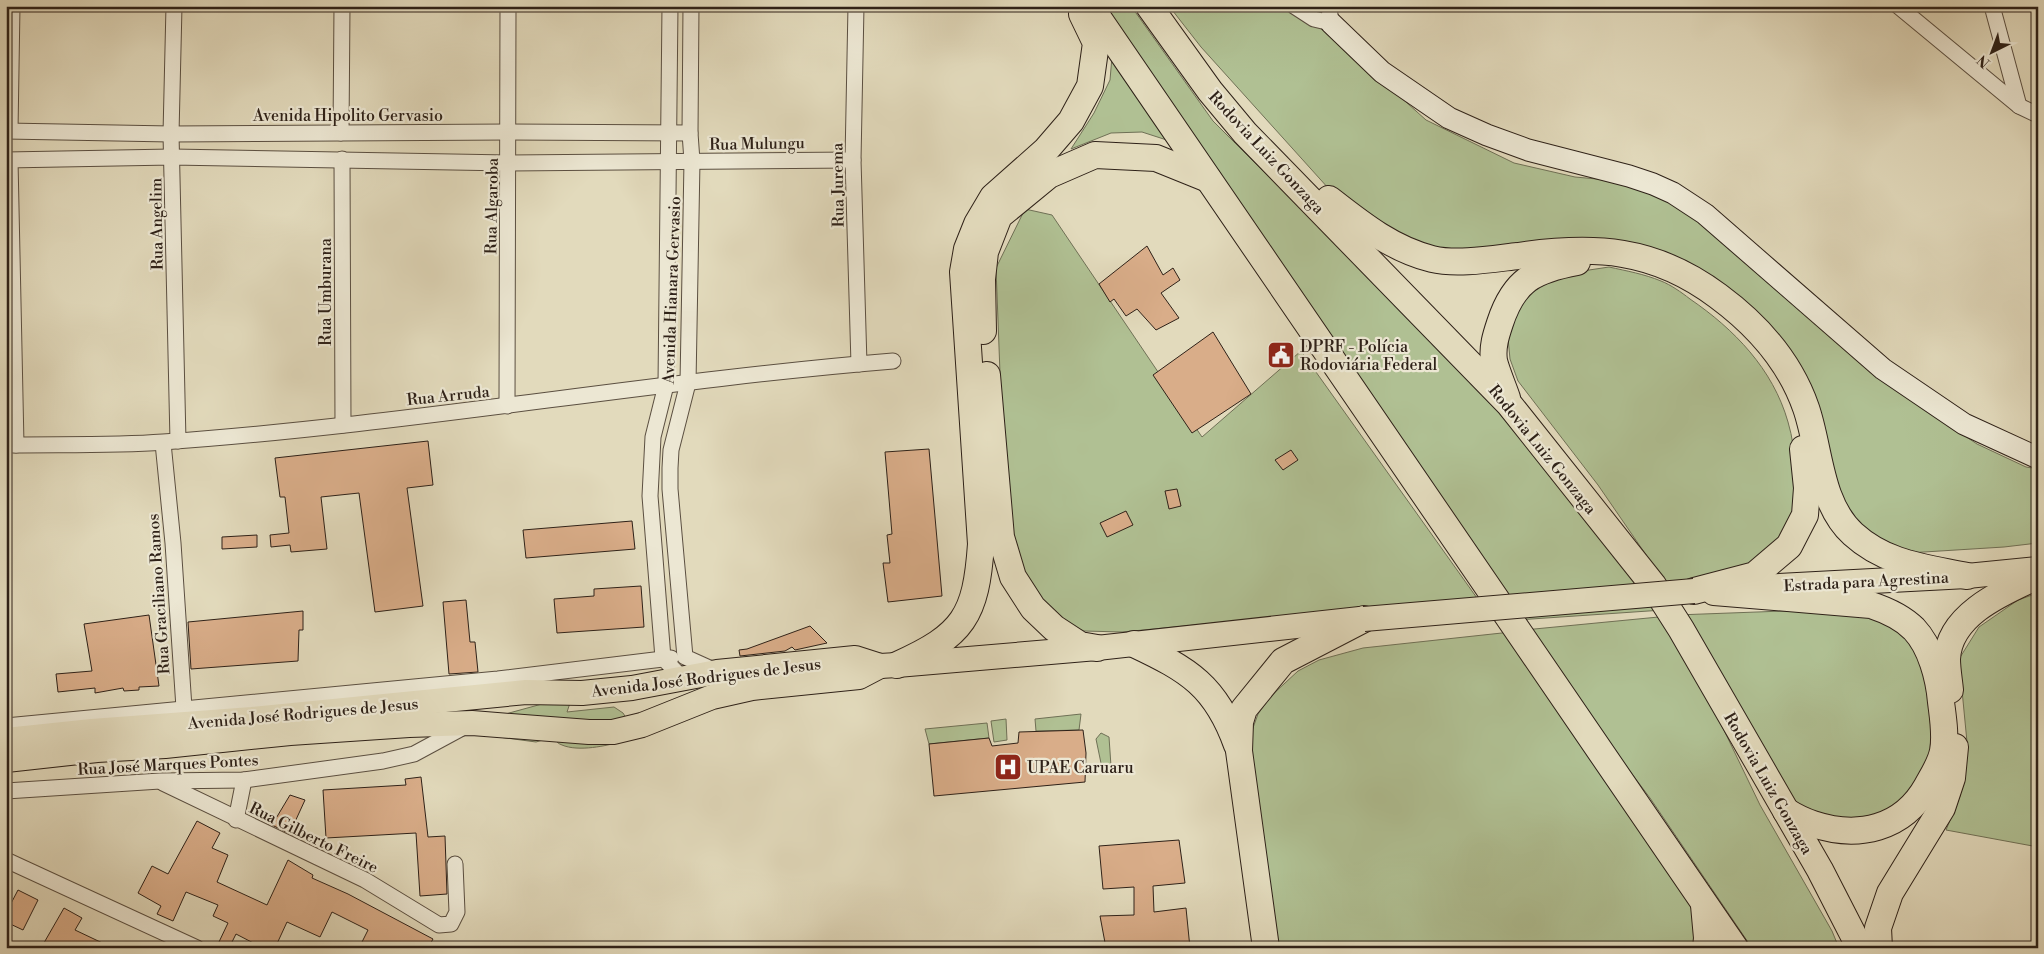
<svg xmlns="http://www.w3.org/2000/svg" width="2044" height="954" viewBox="0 0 2044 954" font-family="'Libre Bodoni',serif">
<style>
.green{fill:#b0c093;stroke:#6f7056}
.building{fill:#d9ad89;stroke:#2e2118}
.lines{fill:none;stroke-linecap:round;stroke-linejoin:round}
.street-casing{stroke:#5b4f41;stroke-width:17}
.secondary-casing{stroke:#2e2118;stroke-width:23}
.primary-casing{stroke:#2e2118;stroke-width:26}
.highway-casing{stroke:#2e2118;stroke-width:28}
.street{stroke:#ece7d3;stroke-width:15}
.secondary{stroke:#ece7d3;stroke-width:21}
.primary{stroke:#e2dabc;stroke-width:24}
.highway{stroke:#e2dabc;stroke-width:26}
.primary-bridge-casing{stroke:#2e2118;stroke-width:26;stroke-linecap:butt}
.primary-bridge{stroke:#e2dabc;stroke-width:24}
.labels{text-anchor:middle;stroke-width:4.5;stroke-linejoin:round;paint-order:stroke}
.street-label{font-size:16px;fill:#2e2118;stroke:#ece7d3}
.poi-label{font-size:16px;fill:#2e2118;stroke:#ece7d3;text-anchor:start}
</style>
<rect width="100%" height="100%" fill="#e2dabc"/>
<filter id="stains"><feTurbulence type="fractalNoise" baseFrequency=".004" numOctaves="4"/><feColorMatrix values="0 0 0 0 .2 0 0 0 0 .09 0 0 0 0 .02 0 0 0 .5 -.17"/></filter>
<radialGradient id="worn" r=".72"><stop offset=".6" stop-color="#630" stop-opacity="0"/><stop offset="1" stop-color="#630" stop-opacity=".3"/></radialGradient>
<g class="green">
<path d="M1097,6h34l82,115 244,244 72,77 134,168 -146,10z"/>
<path d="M1169,6h119l40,26 98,88 88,43 61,14 44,4 39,15 41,22 176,158 102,68 49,23 12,2v74l-34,4 -96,6 -55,-25 -61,-172 -125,-100 -229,-4 -41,-13 -68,-50 -128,-142z"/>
<path d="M1113,45l63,98 -34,-11 -31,1 -40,16 23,-36 16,-33z"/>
<path d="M1025,209l27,6 150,222 99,-86 176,247 -355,34 -38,-1 -19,-8 -30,-22 -29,-70 -10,-263z"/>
<path d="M1609,267c18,4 35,7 52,14 10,4 20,11 29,18 44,30 83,70 98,123 9,30 8,63 10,95l-45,52 -78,13 -11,-1 -66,-96 -80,-104 -8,-22 -2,-21 7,-24 17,-26 44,-16z"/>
<path d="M2038,593v254l-92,-17 14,-34 7,-54 -8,-83 20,-32 39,-27z"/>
<path d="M1838,609l72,20 26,54 -1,88 -68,57 -77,-20 -114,-193z"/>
<path d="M1669,616l91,189 72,126 7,17h-87l-102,-150 -126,-168z"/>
<path d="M1511,632l183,277 5,39h-428l-22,-209 9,-25 13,-18 27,-25 21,-11 44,-12z"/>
<path d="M582,693l-12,10 -3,9 47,-5 9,6 5,8 -5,20c-16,5 -45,11 -61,4 -4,-1 -7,-5 -9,-8l-17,5 -127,-17 82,-7z"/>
<path d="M1081,714l-2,16 -43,1 -1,-12z"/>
<path d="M1006,719l1,21 -13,2 -3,-21z"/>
<path d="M987,723l2,15 -60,6 -4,-15z"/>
<path d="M1101,733l8,4 2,29 -9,2 -6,-29z"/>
</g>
<g class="building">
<path d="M1147,246l16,29 10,-7 7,12 -19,13 18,25 -23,12 -19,-21 -11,7 -12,-17 -4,3 -11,-18z"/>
<path d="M1213,332l38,62 -59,39 -39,-58z"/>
<path d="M428,441l5,44 -26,3 16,118 -48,6 -16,-119 -38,4 6,52 -36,3 -1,-7 -19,2 -1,-12 19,-2 -4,-36h-5l-5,-39z"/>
<path d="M929,449l13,147 -54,6 -5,-39h7l-3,-28 5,-1 -7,-82z"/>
<path d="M1291,450l7,10 -15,10 -8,-10z"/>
<path d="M1177,489l4,17 -12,3 -4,-18z"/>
<path d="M1126,511l7,14 -26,12 -7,-14z"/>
<path d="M632,521l3,28 -109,9 -3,-28z"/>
<path d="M257,535v12l-35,2v-12z"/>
<path d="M641,586l3,41 -87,6 -3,-34 40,-3v-7z"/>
<path d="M466,600l4,42h5l3,30 -29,2 -6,-72z"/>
<path d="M303,611v19h-4l-1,31 -107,8 -3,-47z"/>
<path d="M149,615l10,71 -20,1v3l-15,1 -1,-3 -28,5v-5l-37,4 -2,-18 36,-3 -8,-47z"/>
<path d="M810,626l17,17 -32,7 -3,-3 -7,4 -45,5 -1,-6 8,-1z"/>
<path d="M1083,730l3,23 -1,29 -151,14 -5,-52 60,-6 3,8 26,-3 1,-11z"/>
<path d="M421,777l7,60 17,-1 2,58 -27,2 -4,-63 -90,5 -3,-48 83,-5 -1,-6z"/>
<path d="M290,795l15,5 -11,24 8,3 -6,10 -24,-12z"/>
<path d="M197,821l23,12 -8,15 16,7 -11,27 50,23 21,-45 25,15 -1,3 36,16 85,45 -5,9h-69l9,-18 -36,-18 -12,25 -33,-15 -12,26h-12l-27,-14 -7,14h-5l-6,-4 10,-21 -15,-7 5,-11 -32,-13 -13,29 -16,-7 4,-8 -23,-13 14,-27 16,8z"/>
<path d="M1179,840l6,43 -32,3 1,26 32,-4 4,40h-84l-6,-32 34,-1v-28l-31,2 -4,-43z"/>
<path d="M18,890l20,10 -15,30 -17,-8v-9z"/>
<path d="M64,908l18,10 -7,12 38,18h-72z"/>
</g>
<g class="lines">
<g class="street-casing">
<g id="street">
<path d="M174,6l-3,128 7,307"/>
<path d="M670,6l-4,379 -13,52 -3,59 13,162 20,21"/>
<path d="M691,6l-1,127 2,28 -4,222 -17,67 -1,18v21l15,168 31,14"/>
<path d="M856,6l-3,154 6,204"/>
<path d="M1294,6l20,13 17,4 -2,-17"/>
<path d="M1898,6l121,100 19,9"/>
<path d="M1992,6l27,100"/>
<path d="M6,131l165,3 338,-2 181,1"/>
<path d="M10,131l2,-125"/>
<path d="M341,133l1,-127"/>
<path d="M342,159l1,266"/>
<path d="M6,160l166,-3 337,6 344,-3"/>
<path d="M10,160l6,285"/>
<path d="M507,406l1,-400"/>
<path d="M163,443l10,100 11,165 -7,5"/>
<path d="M6,445c52,-1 105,1 157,-3 244,-17 486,-61 730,-81"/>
<path d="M6,726l492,-47 173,-21"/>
<path d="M163,783l202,97 74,45 12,-1 6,-12 -2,-48"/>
<path d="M6,791l154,-10 84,-1 139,-19 31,-7 50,-27"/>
<path d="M236,820l8,-40"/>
<path d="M6,860l191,88"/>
</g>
</g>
<g class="secondary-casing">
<path id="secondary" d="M1331,23l51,49 67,46 38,17 41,15 101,26 24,8 20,9 32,21 178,155 81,55 74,34"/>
</g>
<g class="primary-casing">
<g id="primary">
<path d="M1760,587l207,-11 71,-7"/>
<path d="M6,740l86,-9 160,-12 274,-27 56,1 50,-5 85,-16 138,-14 25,8 17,-1 200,-17 263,-29"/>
<path d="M6,760l91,-10 68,-4 125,-13 119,-8 63,-2 117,9h24l29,-7 70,-28 40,-9 107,-11 21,-11"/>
</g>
</g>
<g class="highway-casing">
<g id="highway">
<path d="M1090,6l645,942"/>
<path d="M1149,6l61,85 35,42 264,271 144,181 28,44 139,241 40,78"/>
<path d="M1329,199c32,25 63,50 103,60 25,6 60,0 86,-3 76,-11 136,-8 200,40 38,28 72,66 88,112 14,40 13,95 47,126 33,30 71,33 114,42"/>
<path d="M983,331l-1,-52 3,-27 14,-36 50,-41 46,-20 61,3 52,21"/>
<path d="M987,375l14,162 12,40 20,31 21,20 26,17 17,3"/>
<path d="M1507,398c-4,-12 -10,-25 -13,-37 -2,-14 2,-26 6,-38 14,-43 34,-53 77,-61"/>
<path d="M1694,591l61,-16 34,-29 16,-31 2,-27 -4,-39"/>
<path d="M1714,592l157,13c15,5 31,12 43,24 17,18 25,49 27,73 2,16 5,33 2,49 -2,12 -10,24 -16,35 -24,43 -69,53 -114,38 -9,-3 -19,-8 -27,-13"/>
<path d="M1134,644c55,26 82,42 103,101"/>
<path d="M897,665c67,-30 79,-49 84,-121l-18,-272 4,-23 10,-25 16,-27 53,-47 25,-29 19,-35 6,-43 -14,-29"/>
<path d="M1950,690c-1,-10 -3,-21 -3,-31 2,-45 56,-67 91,-83"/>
<path d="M1704,905l3,33 -1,10"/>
<path d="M1266,948l-27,-197 1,-29 4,-13 39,-48 81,-42"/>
<path d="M1879,948l-1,-20 12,-35 52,-85 10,-30 3,-31"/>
</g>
</g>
<use href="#street" class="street"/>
<use href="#secondary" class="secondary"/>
<use href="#primary" class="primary"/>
<use href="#highway" class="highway"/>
<g class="primary-bridge-casing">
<path id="primary-bridge" d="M1364,619l330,-28"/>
</g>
<use href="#primary-bridge" class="primary-bridge"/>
</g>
<defs>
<g id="civic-square" transform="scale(1.4375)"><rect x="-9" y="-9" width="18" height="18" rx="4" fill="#8f2418" stroke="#ece7d3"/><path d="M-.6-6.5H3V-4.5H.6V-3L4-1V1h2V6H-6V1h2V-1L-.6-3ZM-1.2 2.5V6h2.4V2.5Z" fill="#fff"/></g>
<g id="hospital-square" transform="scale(1.4375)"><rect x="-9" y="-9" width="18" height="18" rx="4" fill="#8f2418" stroke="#ece7d3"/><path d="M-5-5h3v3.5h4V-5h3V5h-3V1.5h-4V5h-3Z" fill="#fff"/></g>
</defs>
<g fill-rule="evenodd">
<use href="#civic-square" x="1281" y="355"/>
<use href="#hospital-square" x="1008" y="767"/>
</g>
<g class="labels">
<g class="street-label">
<text x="348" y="121">Avenida Hipolito Gervasio</text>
<text transform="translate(757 143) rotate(-1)" y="6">Rua Mulungu</text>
<text transform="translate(1267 152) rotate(47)" y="6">Rodovia Luiz Gonzaga</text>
<text transform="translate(837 185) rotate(-91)" y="6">Rua Jurema</text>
<text transform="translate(491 206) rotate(-89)" y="6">Rua Algaroba</text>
<text transform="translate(156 224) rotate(-91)" y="6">Rua Angelim</text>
<text transform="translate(671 290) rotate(-88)" y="6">Avenida Hianara Gervasio</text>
<text transform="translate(325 292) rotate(-90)" y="6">Rua Umburana</text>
<text transform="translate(448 395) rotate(-6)" y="6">Rua Arruda</text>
<text transform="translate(1543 449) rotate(51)" y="6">Rodovia Luiz Gonzaga</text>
<text transform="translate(1866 581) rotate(-3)" y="6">Estrada para Agrestina</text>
<text transform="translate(158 594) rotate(-94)" y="6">Rua Graciliano Ramos</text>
<text transform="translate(706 677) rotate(-7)" y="6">Avenida José Rodrigues de Jesus</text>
<text transform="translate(303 713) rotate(-5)" y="6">Avenida José Rodrigues de Jesus</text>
<text transform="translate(168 764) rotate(-3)" y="6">Rua José Marques Pontes</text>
<text transform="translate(1769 783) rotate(60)" y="6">Rodovia Luiz Gonzaga</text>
<text transform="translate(314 837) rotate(26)" y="6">Rua Gilberto Freire</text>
</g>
<g class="poi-label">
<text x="1300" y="352">DPRF - Polícia<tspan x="1300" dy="18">Rodoviária Federal</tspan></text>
<text x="1027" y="773">UPAE Caruaru</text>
</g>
</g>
<rect width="2044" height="954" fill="none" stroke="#e2dabc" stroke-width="25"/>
<rect x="8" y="8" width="2029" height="939" fill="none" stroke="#2e2118" stroke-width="2.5"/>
<rect x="12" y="12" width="2019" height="929" fill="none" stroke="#2e2118"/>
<g transform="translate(1992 52) rotate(222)" stroke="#ece7d3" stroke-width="4" paint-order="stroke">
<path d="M0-4L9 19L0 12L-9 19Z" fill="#2e2118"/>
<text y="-8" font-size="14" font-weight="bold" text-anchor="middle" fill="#2e2118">N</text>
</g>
<rect width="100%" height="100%" filter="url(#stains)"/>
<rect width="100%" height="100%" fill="url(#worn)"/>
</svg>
